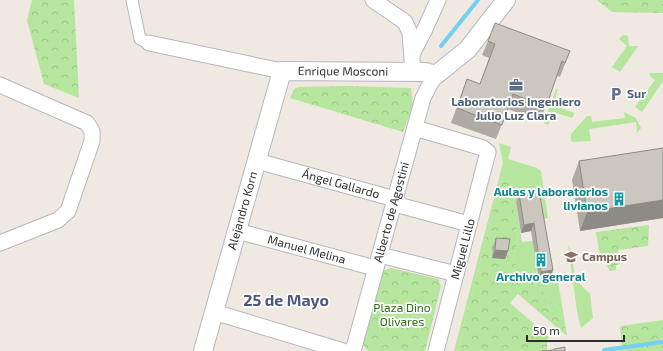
<svg xmlns="http://www.w3.org/2000/svg" width="663" height="351" viewBox="0 0 663 351" font-family="'Exo 2',sans-serif">
<style>
.grass{fill:#b6e59e}
.forest{fill:url(#forest-crowns)}
.lines{fill:none;stroke-linecap:round;stroke-linejoin:round}
.stream{stroke:#75cff0;stroke-width:4}
.pedestrian-casing{stroke:#b4b7c1;stroke-width:13}
.minor-casing{stroke:#b4b7c1;stroke-width:17}
.tertiary-casing{stroke:#b4b7c1;stroke-width:20}
.pedestrian{stroke:#fff;stroke-width:11}
.minor{stroke:#fff;stroke-width:15}
.tertiary{stroke:#fff;stroke-width:18}
.wall{fill:#afaba4}
.shaded-wall{fill:#8e8b86}
.building{fill:#cbc7bf;stroke:#8e8b86}
.labels{text-anchor:middle;stroke-width:3.5;stroke-linejoin:round;paint-order:stroke}
.street-label{font-size:12px;fill:#2e2e2e;stroke:#fff}
.service-label{font-size:12px;font-weight:bold;fill:#4e5e75;stroke:#fff;text-anchor:start}
.culture-label{font-size:12px;font-weight:bold;fill:#0d838f;stroke:#fff;text-anchor:end}
.education-label{font-size:12px;font-weight:bold;fill:#785e54;stroke:#fff;text-anchor:start}
.park-label{font-size:12px;fill:#2c6e1b;stroke:#fff}
.district-label{font-size:16px;font-weight:bold;fill:#4d5680;stroke:#fff}
</style>
<defs>
<pattern id="forest-crowns" width="20" height="18" patternUnits="userSpaceOnUse"><rect width="20" height="18" fill="#b6e59e"/><path d="M2 6a3 3 0 1 1 6 0M12 15a3 3 0 1 1 6 0" fill="none" stroke="#9dc588"/></pattern>
</defs>
<rect width="100%" height="100%" fill="#efe9e1"/>
<g class="grass">
<path d="M623,35l5,1 1,10h9l-18,26 -8,-5 15,-21 -8,-7z"/>
<path d="M650,73h13v8l-21,31 -7,-5 20,-27 -6,-5z"/>
<path d="M556,89h2l-5,16 21,8v2l-2,3 -19,-6 -5,13 -4,-2z"/>
<path d="M624,112l12,6 5,10 -4,5 -1,-11 -47,7 2,12 -18,1 -2,-1v-7l16,-18h4l1,6 33,-4z"/>
<path d="M499,143l12,4 -3,12 29,9 4,3 7,47 -6,1 -26,-17 6,40 11,-1 5,39h2l1,3 17,-2 9,54h-1l-5,-4 4,-4 -5,-17 -47,-48 5,-22 -5,-40 5,-10 -16,-15 -45,176h-3l49,-188z"/>
<path d="M568,245l4,8 3,26 15,15 3,24 -12,10 -4,-17z"/>
</g>
<g class="forest">
<path d="M32,0h42l5,98 -35,-14 -17,-64z"/>
<path d="M597,0h66v13l-51,-1z"/>
<path d="M345,86l66,2 2,18 -10,26 -113,-34 4,-9 4,-2z"/>
<path d="M502,175l19,5 -3,9 -5,11 5,40 -5,22 47,48 5,17 -4,4 -43,-37 -8,9 40,35 -3,1v12h-90z"/>
<path d="M649,225l-1,21 -30,4 2,14 -4,1v5l-6,1 -11,-20 -3,-19z"/>
<path d="M391,268l47,11 3,7 -16,65h-57l-5,-6 19,-74z"/>
<path d="M663,320v31h-63l22,-3 -2,-22z"/>
</g>
<g class="lines">
<g class="stream">
<path d="M441,46l37,-46"/>
<path d="M604,350l59,-8"/>
</g>
<g class="pedestrian-casing">
<path id="pedestrian" d="M132,0l8,39 9,4"/>
</g>
<g class="minor-casing">
<g id="minor">
<path d="M373,0l32,22 5,11 3,39"/>
<path d="M149,43l133,28"/>
<path d="M412,54l13,-25 13,-29"/>
<path d="M0,85l87,38 5,8v10l-24,70 -10,9 -58,23"/>
<path d="M415,128l68,20 5,4 -52,199"/>
<path id="s1" d="M257,161l138,38 7,7 67,18"/>
<path id="s2" d="M237,231l138,37"/>
<path d="M380,255l76,19"/>
<path d="M214,312l129,39"/>
<path id="s3" d="M353,351l70,-253 7,-14 6,-9"/>
</g>
</g>
<g class="tertiary-casing">
<g id="tertiary">
<path id="s4" d="M203,351l79,-280 143,1 11,3 32,-26 38,-49"/>
</g>
</g>
<use href="#pedestrian" class="pedestrian"/>
<use href="#minor" class="minor"/>
<use href="#tertiary" class="tertiary"/>
</g>
<g class="wall">
<path d="M488,41l82,10 -10,26 -3,-1 -17,45 -32,-12 -12,30 -45,-16 16,-44 13,5 9,-26 -7,-3z"/>
<path d="M663,148v70l-83,13 -8,-51 7,-19z"/>
<path d="M539,191l12,87 -12,2 -8,-49 -10,2 -5,-31 3,-8z"/>
<path d="M496,238l12,13 -3,8 -13,-1 1,-12z"/>
</g>
<g class="shaded-wall">
<path d="M663,200v18l-83,13 7,-19z"/>
<path d="M534,223l-3,8 -10,2 3,-8z"/>
<path d="M495,250l13,1 -3,8 -13,-1z"/>
<path d="M553,270l-2,8 -12,2 2,-8z"/>
</g>
<g class="building">
<path d="M495,23l75,28 -5,12 -3,-2 -16,46 -33,-13 -11,31 -45,-17 10,-29 13,5 15,-40 -7,-3z"/>
<path d="M663,148v52l-76,12 -8,-51z"/>
<path d="M539,191l14,79 -12,2 -7,-49 -10,2 -5,-31z"/>
<path d="M496,238l14,1 -2,12 -13,-1z"/>
<path d="M565,347v4h-23l12,-1v-1z"/>
</g>
<defs>
<g id="office-bare" transform="scale(1.08)"><path d="M-6-3h4V-5.5h4V-3h4V5H-6ZM-1-4.5V-3h2v-1.5ZM-6 0V1H6V0Z" fill="#5c6f8a" stroke="#fff" stroke-width="2.5" paint-order="stroke"/></g>
<g id="parking-bare" transform="scale(1.08)"><path d="M-3.5-5.5H1a3.5 3.5 0 0 1 0 7H-1V5.5H-3.5ZM-1-3.4V-.6H.8a1.4 1.4 0 0 0 0-2.8Z" fill="#5c6f8a" stroke="#fff" stroke-width="2.5" paint-order="stroke"/></g>
<g id="building-bare" transform="scale(1.08)"><path d="M-4-6H4V6H1V3H-1V6H-4ZM-2.5-4.3h1.7v1.8h-1.7ZM.8-4.3h1.7v1.8H.8ZM-2.5-1h1.7V.8h-1.7ZM.8-1h1.7V.8H.8Z" fill="#0f9aa8" stroke="#fff" stroke-width="2.5" paint-order="stroke"/></g>
<g id="university-bare" transform="scale(1.08)"><path d="M0-5L7-2L0 1L-7-2ZM-4 1L0 2.5L4 1V4Q0 6-4 4Z" fill="#8d6e63" stroke="#fff" stroke-width="2.5" paint-order="stroke"/></g>
</defs>
<g fill-rule="evenodd">
<use href="#office-bare" x="516" y="85"/>
<use href="#parking-bare" x="616" y="94"/>
<use href="#building-bare" x="619" y="199"/>
<use href="#university-bare" x="571" y="257"/>
<use href="#building-bare" x="541" y="260"/>
</g>
<g class="labels">
<g class="street-label">
<text dy="4" stroke="none"><textPath href="#s4" startOffset="352">Enrique Mosconi</textPath></text>
<text dy="4" stroke="none"><textPath href="#s1" startOffset="87">Ángel Gallardo</textPath></text>
<text dy="4" stroke="none"><textPath href="#s4" startOffset="146">Alejandro Korn</textPath></text>
<text dy="4" stroke="none"><textPath href="#s3" startOffset="144">Alberto de Agostini</textPath></text>
<text transform="translate(463 249) rotate(-75)" y="4">Miguel Lillo</text>
<text dy="4" stroke="none"><textPath href="#s2" startOffset="72">Manuel Melina</textPath></text>
</g>
<g class="service-label">
<text x="627" y="98">Sur</text>
<text x="516" y="106" text-anchor="middle">Laboratorios Ingeniero<tspan x="516" dy="14">Julio Luz Clara</tspan></text>
</g>
<g class="culture-label">
<text x="608" y="196">Aulas y laboratorios<tspan x="608" dy="14">livianos</tspan></text>
<text x="541" y="281" text-anchor="middle">Archivo general</text>
</g>
<g class="education-label">
<text x="582" y="261">Campus</text>
</g>
<g class="park-label">
<text x="402" y="312">Plaza Dino<tspan x="402" dy="14">Olivares</tspan></text>
</g>
<g class="district-label">
<text x="286" y="306">25 de Mayo</text>
</g>
</g>
<path d="M527 335v6h97v-6" fill="none" stroke="#2e2e2e" stroke-width="2"/>
<text x="533" y="335" font-size="12" fill="#2e2e2e" stroke="#ffffff" stroke-width="3" paint-order="stroke">50 m</text>
</svg>
